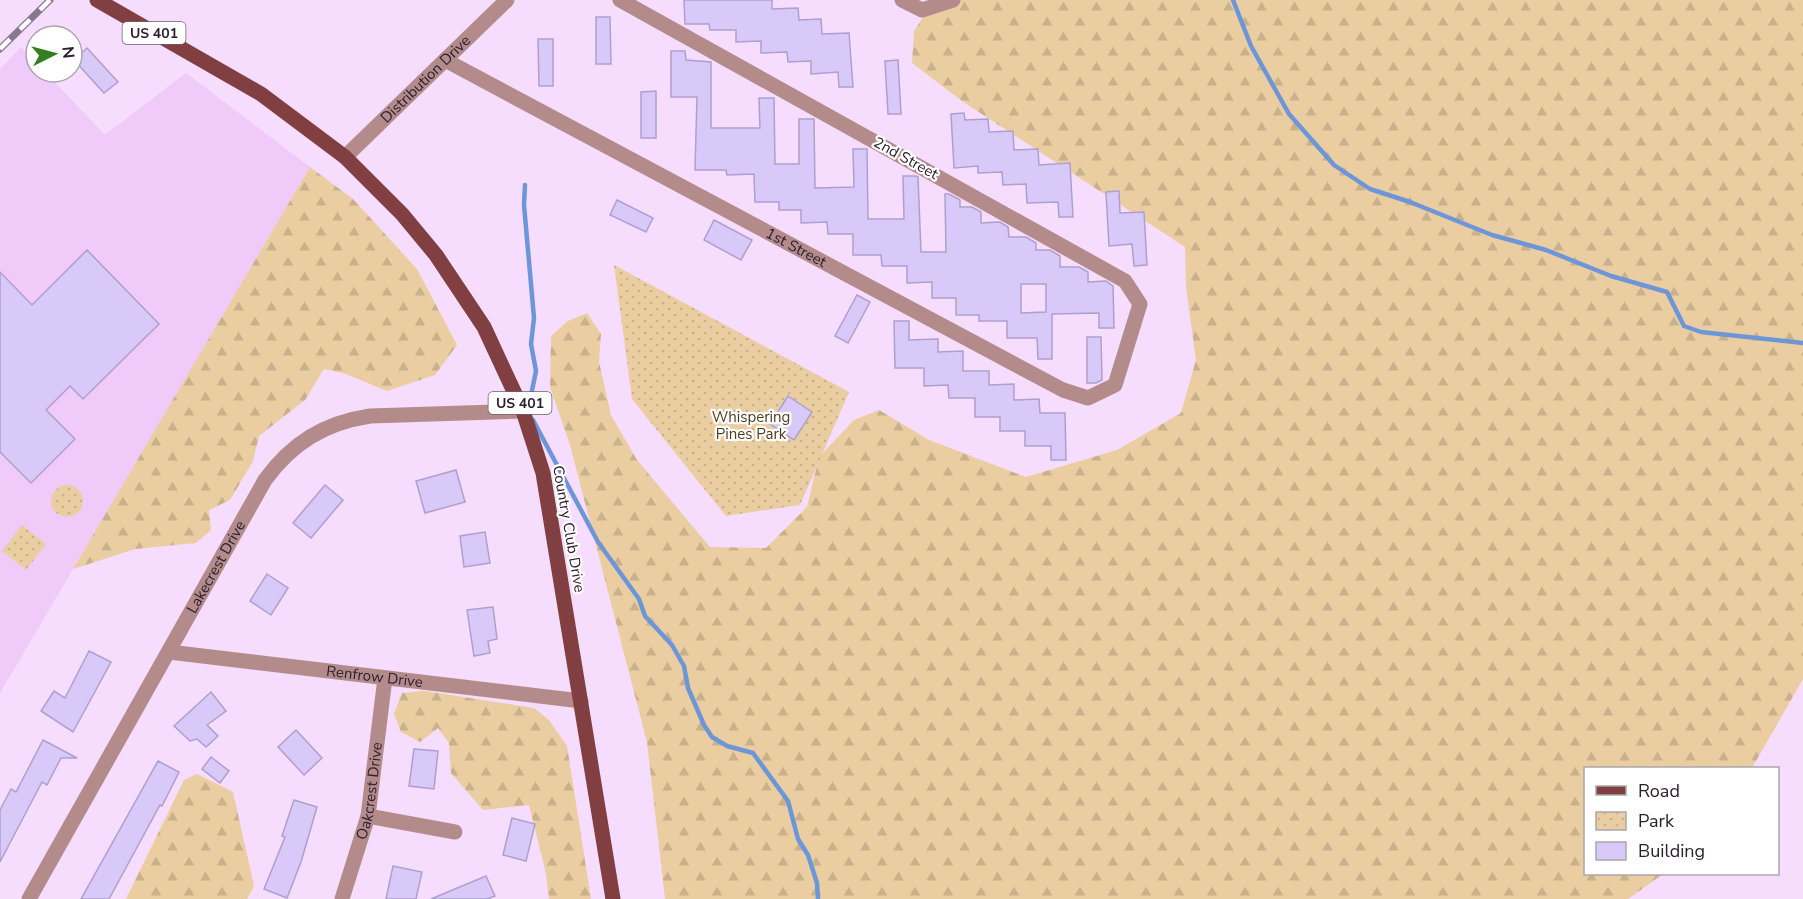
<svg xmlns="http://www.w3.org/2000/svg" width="1803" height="899" viewBox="0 0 1803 899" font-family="'Nunito Sans',sans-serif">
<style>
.built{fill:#f0caf9}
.forest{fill:url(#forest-firs)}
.park{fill:url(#park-dots)}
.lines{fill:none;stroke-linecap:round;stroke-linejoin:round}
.stream{stroke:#6d96d8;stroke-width:4.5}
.building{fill:#d8c9f8;stroke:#aea0cd;stroke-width:1.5;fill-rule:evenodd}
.minor{stroke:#b38b8b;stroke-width:15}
.primary{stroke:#813f41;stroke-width:15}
.rail-casing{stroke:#89778e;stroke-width:7}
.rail{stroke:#fff;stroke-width:4.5;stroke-dasharray:14;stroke-linecap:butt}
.labels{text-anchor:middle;stroke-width:4.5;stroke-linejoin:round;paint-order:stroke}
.shield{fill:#fff;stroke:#6b636d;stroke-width:1.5}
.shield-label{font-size:14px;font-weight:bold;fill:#2c202f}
.street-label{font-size:15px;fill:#2c202f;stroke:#fff}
.park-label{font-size:15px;fill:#4f3c1b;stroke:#fff}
</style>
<defs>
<pattern id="forest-firs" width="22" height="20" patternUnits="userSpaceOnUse" patternTransform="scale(1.5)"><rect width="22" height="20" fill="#eacea2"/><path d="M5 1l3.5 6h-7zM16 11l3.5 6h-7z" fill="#c9b18c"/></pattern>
<pattern id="park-dots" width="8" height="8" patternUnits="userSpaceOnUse" patternTransform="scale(1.5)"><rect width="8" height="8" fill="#eacea2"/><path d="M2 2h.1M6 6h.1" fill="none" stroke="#c9b18c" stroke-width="1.8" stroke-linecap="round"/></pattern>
</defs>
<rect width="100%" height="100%" fill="#f6dcfd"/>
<path class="built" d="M21,47l15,15v10h9l60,63 81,-62 124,94 -310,526v-624z"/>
<g class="forest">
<path d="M934,0h869v679l-51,89h-166v106h77l-35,25h-963l-18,-157 -77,-297 -20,-58 1,-51 17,-15 19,-8 14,21 -2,28 12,53 26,45 73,87 56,1 41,-41 12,-50 35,-37 25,-10 50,30 97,37 91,-27 64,-37 15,-53 -10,-72 -1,-41 -223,-146 -50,-38 2,-32z"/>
<path d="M310,167l43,32 64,70 40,76 -22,30 -48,16 -41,-17 -22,-5 -19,31 -46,36 -6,25 -23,39 -21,10 2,20 -15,13 -61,6 -62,20z"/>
<path d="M425,691l109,17 15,12 18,26 24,153h-42l-3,-25 -17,-69 -46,5 -32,-37 -2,-30 -11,-15 -18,14 -19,-10 -7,-18 8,-21z"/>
<path d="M197,774l36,18 21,94 -7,13h-121l58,-119z"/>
</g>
<g class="park">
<path d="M614,265l235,127 -49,113 -74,11 -94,-117z"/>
<circle cx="67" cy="501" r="16"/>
<path d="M22,525l24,19 -20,26 -24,-19z"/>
</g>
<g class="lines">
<g class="stream">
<path d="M1233,0l18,46 38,68 45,51 36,24 40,13 82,33 54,15 65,26 56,16 17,34 17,6 102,11"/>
<path d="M525,185l-1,20 10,113 -3,26 5,27 -7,34 2,7"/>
<path d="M533,420l65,122 41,57 6,17 27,29 12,21 4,22 16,37 8,12 15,9 26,7 35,48 10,38 10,16 9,28 1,16"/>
</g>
</g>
<g class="building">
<path d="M684,0h88v9l26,-1 1,12 22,-1 1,15 27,-1 4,54h-14l-1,-15 -27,2v-13l-23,1 -1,-10 -26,1v-12l-25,1v-12h-26l-1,-6h-24z"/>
<path d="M596,17h14l1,47h-15z"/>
<path d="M538,39h15v47h-14z"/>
<path d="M87,48l31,34 -14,11 -30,-33z"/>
<path d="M671,51h14l1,9 25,2v66h49l-1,-30h15l1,66h24v-45h15l1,69 39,-1 -1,-38h14l1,70h36l-1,-43h13l2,1 3,75h25l-1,-58h4l11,6v7h12l9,5v11l19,-1 8,5 1,10h17l10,6v7h14l10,6v11h19l9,5v10l18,-1 7,5 1,42h-15v-15l-47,1v45h-14l-1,-21h-30v-17h-28v-6h-23v-17h-24v-16l-25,1v-17h-25l-1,-11h-28v-21h-25l-1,-12 -26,1v-13h-22v-8h-24l-1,-28 -27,1 -1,-5h-31l2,-73h-26zM1021,284h25v28l-25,1z"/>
<path d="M898,60l3,54h-13l-3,-53z"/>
<path d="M656,91v47h-15v-46z"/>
<path d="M964,113l1,7 23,-1 1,13 24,-1 1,19 24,-1 1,16 31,-2 3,54h-14l-1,-15 -31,1 -1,-19 -23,1 -1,-13 -24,1v-7l-24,2 -3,-54z"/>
<path d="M1119,191l1,22 24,-1 3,53 -13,1 -2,-22 -23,2 -3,-54z"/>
<path d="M617,200l36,18 -7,14 -36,-17z"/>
<path d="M714,220l38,20 -11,20 -37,-20z"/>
<path d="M87,250l72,74 -76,75 -13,-13 -24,24 29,29 -44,44 -31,-31v-180l32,33z"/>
<path d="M857,295l13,7 -22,41 -13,-7z"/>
<path d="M894,321h15v19l29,-1v13l25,-1v20h26v14l25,-1v16l25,-1 1,14h25l1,47h-15v-14h-26v-15h-25v-14h-25v-19h-26l-1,-13 -24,1v-18h-29z"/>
<path d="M1087,337h14l1,43 -6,3h-9z"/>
<path d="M788,396l24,16 -18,28 -24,-16z"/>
<path d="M456,470l9,32 -40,11 -9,-32z"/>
<path d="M325,485l18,15 -32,38 -18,-15z"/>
<path d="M485,532l5,31 -26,4 -4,-31z"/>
<path d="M267,574l21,14 -17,27 -21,-14z"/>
<path d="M493,607l4,32 -9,2 2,12 -16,3 -7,-46z"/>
<path d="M89,651l22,11 -38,70 -32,-21 13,-20 11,7z"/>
<path d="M211,692l15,19 -19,14 11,11 -12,11 -9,-8 -7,2 -16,-15z"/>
<path d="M296,730l26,28 -18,17 -26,-28z"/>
<path d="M43,740l34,18h-16l-14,27 -5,-3 -42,80v-52l11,-21 5,3z"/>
<path d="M414,749l24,2 -4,38 -25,-3z"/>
<path d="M211,757l18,14 -9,12 -18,-14z"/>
<path d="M158,761l21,11 -17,34 -2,-1 -51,94h-28z"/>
<path d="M294,800l23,7 -16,55 -14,36 -23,-9 21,-52 -3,-1z"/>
<path d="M512,818l23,6 -9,37 -23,-6z"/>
<path d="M393,866l29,6 -6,27h-30z"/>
<path d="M486,876l9,20 -8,3h-56z"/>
</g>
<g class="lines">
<g class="minor">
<path d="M902,0l20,10 31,-10"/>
<path id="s1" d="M445,60l618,330 25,8 27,-13 25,-81 -15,-23 -505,-281"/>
<path id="s2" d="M345,157l162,-157"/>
<path id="s3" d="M169,652l412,49"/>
<path d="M368,816l87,16"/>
<path id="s4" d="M29,899l236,-419c27,-37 59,-57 105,-64l153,-5"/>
<path id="s5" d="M342,899l26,-83 17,-138"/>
</g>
<path class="primary" d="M97,0l164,94 84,63 57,57 34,41 48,72 39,84 20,62 70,426"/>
<g class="rail-casing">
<path id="rail" d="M0,49l50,-49"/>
</g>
<use href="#rail" class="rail"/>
</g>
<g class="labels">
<g class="shield">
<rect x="122.5" y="22" width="63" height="22" rx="4.5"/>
<rect x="488.5" y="392" width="63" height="22" rx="4.5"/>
</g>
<g class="shield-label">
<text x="154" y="38">US 401</text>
<text x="520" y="408">US 401</text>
</g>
<g class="street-label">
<text dy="5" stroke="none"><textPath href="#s2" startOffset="112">Distribution Drive</textPath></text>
<text transform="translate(906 158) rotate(29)" y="5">2nd Street</text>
<text dy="5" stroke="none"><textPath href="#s1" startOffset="398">1st Street</textPath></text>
<text transform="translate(569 529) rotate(80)" y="5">Country Club Drive</text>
<text dy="5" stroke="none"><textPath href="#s4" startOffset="381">Lakecrest Drive</textPath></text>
<text dy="5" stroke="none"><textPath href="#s3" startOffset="207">Renfrow Drive</textPath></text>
<text dy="5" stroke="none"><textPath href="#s5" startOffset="112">Oakcrest Drive</textPath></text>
</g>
<g class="park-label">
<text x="751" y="422">Whispering<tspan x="751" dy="17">Pines Park</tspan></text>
</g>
</g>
<rect x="1584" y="767" width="195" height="108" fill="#ffffff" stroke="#aba6ac" stroke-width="1.5"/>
<rect x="1596" y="786" width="30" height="9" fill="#813f41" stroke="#aba6ac" stroke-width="1.5"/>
<text x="1638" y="797" font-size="18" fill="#2c202f">Road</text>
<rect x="1596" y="812" width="30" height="18" fill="url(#park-dots)" stroke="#aba6ac" stroke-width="1.5"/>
<text x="1638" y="827" font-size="18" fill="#2c202f">Park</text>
<rect x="1596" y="842" width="30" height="18" fill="#d8c9f8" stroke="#aba6ac" stroke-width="1.5"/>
<text x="1638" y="857" font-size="18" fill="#2c202f">Building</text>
<g transform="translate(54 54) rotate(84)"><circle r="28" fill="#ffffff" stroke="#aba6ac" stroke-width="1.5"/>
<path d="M0-4.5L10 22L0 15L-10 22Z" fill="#377d22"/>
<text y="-9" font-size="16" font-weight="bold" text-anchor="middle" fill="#2c202f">N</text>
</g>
</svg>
